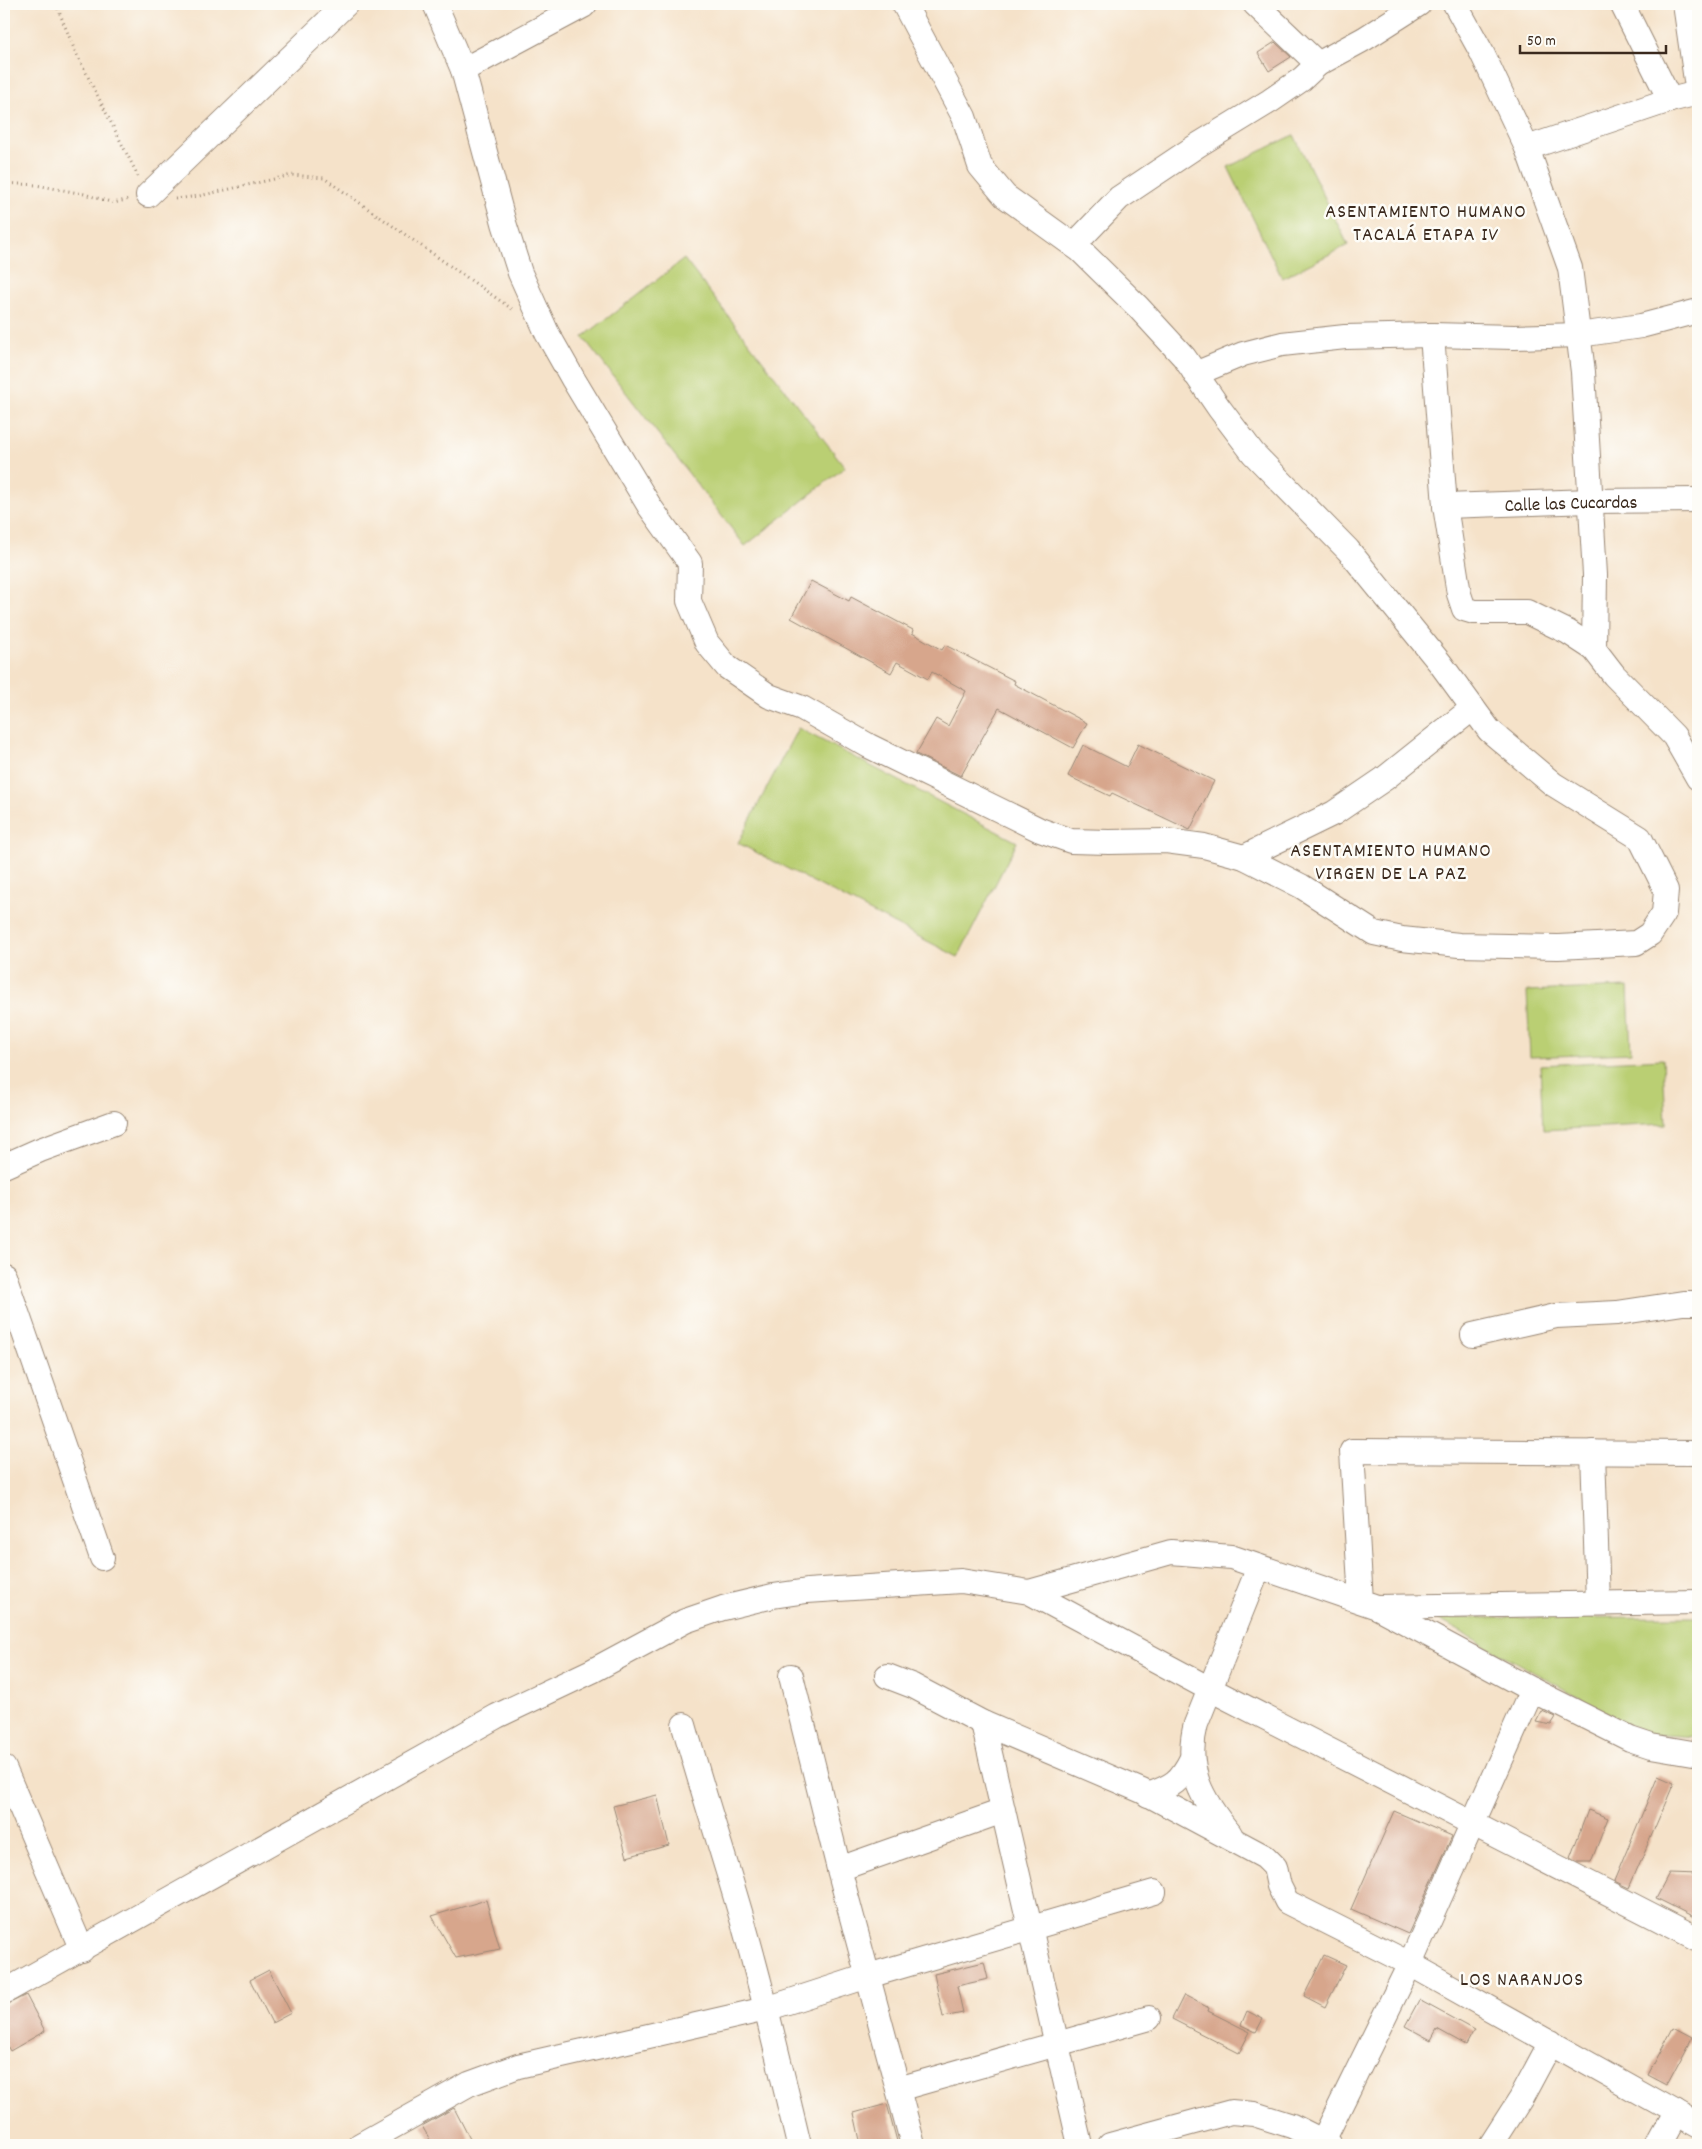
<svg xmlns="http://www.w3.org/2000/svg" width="1702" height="2149" viewBox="0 0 1702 2149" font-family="Dekko,sans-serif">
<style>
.green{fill:#bacf73;stroke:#7a7c48}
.building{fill:#d7a68c}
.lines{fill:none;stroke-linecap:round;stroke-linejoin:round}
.minor-casing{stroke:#988674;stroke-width:26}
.path{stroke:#988674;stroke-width:3;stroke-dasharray:1 4;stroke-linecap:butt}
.minor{stroke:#fff;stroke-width:24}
.labels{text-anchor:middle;stroke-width:5;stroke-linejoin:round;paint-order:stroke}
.street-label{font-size:19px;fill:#3b2a1e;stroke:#fdfcf7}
.neighbourhood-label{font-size:20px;letter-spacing:1px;fill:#3b2a1e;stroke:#fdfcf7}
</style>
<rect width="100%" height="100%" fill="#fdfcf7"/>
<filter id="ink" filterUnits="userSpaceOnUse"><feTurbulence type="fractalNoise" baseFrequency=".02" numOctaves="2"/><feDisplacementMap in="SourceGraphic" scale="10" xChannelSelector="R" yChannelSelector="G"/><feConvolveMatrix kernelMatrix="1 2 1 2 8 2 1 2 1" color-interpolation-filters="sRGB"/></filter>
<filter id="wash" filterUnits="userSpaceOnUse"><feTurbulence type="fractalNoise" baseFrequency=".0096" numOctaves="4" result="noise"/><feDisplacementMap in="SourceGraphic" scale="20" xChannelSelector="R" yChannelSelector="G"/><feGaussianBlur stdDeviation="1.12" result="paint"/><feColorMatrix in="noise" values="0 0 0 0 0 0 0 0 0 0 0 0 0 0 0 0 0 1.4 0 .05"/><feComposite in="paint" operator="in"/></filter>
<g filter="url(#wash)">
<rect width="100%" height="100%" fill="#f5e2c9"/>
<g class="green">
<path d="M1294,135l54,110 -66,33 -54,-111z"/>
<path d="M684,259l161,208 -100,79 -162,-209z"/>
<path d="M798,728l219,114 -59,115 -220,-114z"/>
<path d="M1628,987l3,66 -101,4 -3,-66z"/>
<path d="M1663,1059l3,65 -123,6 -3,-65z"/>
<path d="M1698,1617l-1,120 -52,-3 -209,-116z"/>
</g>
<g id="blocks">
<g class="building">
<path d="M1275,42l16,15 -22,14 -11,-18z"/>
<path d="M811,581l38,20 2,-4 62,33 -1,3 30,17 3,-5 37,19 33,17 -1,3 73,39 -14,25 -74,-40 -38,68 -45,-22 20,-35 12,7 18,-35 -34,-19 -4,7 -31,-17 -6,11 -100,-55z"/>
<path d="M1138,744l76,37 -24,49 -78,-37 -2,3 -42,-20 15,-31 44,22z"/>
<path d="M1542,1711l14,6 -5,8 -15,-3z"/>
<path d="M1658,1776l16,7 -45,105 -15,-7z"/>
<path d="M657,1795l12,50 -42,12 -14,-51z"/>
<path d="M1588,1810l20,8 -17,44h-14l-7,-4z"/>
<path d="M1394,1811l58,25 -44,98 -57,-25z"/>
<path d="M1669,1873l29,1v35l-4,8 -38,-19z"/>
<path d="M486,1900l14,49 -44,9 -24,-42z"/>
<path d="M1324,1955l22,10 -21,42 -21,-11z"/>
<path d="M984,1962l4,17 -31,7 6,27 -20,4 -9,-43z"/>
<path d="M269,1970l22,43 -19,10 -22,-43z"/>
<path d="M26,1995l19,36 -35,20 -6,-11v-34z"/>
<path d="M1184,1995l25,13 -1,3 42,21 -11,21 -67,-34z"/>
<path d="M1419,2000l55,30 -8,15 -29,-16 -6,11 -26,-14z"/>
<path d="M1247,2011l16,8 -7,13 -15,-7z"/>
<path d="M1673,2028l19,10 -25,47 -19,-10z"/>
<path d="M887,2104l11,41h-37l-7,-32z"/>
<path d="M454,2108l16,31 -12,6h-25l-11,-19z"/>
</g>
</g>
</g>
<g filter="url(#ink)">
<use href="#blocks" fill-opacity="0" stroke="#988674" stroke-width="1"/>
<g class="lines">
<g class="minor-casing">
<g id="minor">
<path d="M435,4l28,66 41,153 16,50 27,60 26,46 77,128 40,56 -1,38 18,42 20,24 42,29 33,12 67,38 171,84 31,11 38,1 57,-1 38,5 40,11 57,29 73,47 28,6 57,6 99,2 78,-4 14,-9 14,-21 2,-23 -26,-52 -87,-54 -64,-54 -49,-67 -92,-113 -95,-97 -34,-45 -35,-51 -46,-50 -58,-57 -75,-54 -25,-30 -16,-49 -60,-113"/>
<path d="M1255,4l63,60"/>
<path d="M1455,4l27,49 45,95 43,120 13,104 12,203 -1,74"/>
<path d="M1622,4l48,96"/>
<path d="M1685,4l13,90"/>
<path d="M463,70l120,-64 2,-2"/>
<path d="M1527,148l143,-48 28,-7"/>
<path d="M148,195l198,-191"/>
<path d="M1074,245l45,-47 79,-53 72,-44 32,-22 16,-15 46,-25 55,-35"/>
<path d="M1432,335l13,171 14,88 5,15 10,3h53l41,20 26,17 20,26 60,61 24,42"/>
<path d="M1195,374l48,-20 39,-10 63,-7 87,-2 82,2 65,-2 62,-9 57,-15"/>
<path id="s1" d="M1445,506l146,-5 107,-1"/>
<path d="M1244,857l90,-44 50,-34 89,-71"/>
<path d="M4,1166l36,-16 74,-27"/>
<path d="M4,1275l98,283"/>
<path d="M1473,1335l83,-19 61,-3 66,-10h15"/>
<path d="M1593,1452l5,151"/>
<path d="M1029,1592l142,-40 60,5 146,50 321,-5"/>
<path d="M1361,1601l-9,-150 346,2"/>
<path d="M1379,1608l153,82 98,49 21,7 47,8"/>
<path d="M791,1676l48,193 74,276"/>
<path d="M887,1676l26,10 70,37 159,68 123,66 10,10 4,19 8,16 123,62 288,161"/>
<path d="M983,1723l97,422"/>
<path d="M684,1725c16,57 34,113 51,170 25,83 44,167 64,250"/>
<path d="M4,1768l78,182"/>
<path d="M1148,1795c25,-9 32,-13 44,-37"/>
<path d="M1230,1834c-28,-34 -46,-65 -34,-110l63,-157"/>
<path d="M839,1869l164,-58"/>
<path d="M4,1992l493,-276 95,-45 93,-50 38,-13 50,-12 34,-5 154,-10 68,11 175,94 494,253"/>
<path d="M898,2089l251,-71"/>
<path d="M360,2145l109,-61 49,-18 248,-57 102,-33 286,-84"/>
<path d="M1110,2145l121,-33 23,2 38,12 38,19"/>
<path d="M1321,2145l89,-181 122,-274"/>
<path d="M1491,2145l30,-47 30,-56"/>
<path d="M1657,2145l18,-33"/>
</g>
</g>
<g class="path">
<path d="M56,4l19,47 63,125"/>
<path d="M4,183l32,2 48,9 30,9 15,-4"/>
<path d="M175,199l24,-3 93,-21 32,3 188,131"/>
</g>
<use href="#minor" class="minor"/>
</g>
</g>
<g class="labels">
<g class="street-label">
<text dy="7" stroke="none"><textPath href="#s1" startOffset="126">Calle las Cucardas</textPath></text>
</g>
<g class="neighbourhood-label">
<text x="1426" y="217">ASENTAMIENTO HUMANO<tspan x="1426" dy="23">TACALÁ ETAPA IV</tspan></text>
<text x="1391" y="856">ASENTAMIENTO HUMANO<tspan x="1391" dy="23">VIRGEN DE LA PAZ</tspan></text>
<text x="1522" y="1985">LOS NARANJOS</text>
</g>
</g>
<rect width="1702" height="2149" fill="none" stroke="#fdfcf7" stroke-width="20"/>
<path d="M1520 45v8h146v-8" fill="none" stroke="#3b2a1e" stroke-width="2.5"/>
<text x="1527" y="45" font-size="15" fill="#3b2a1e" stroke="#fdfcf7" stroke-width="4" paint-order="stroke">50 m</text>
</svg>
